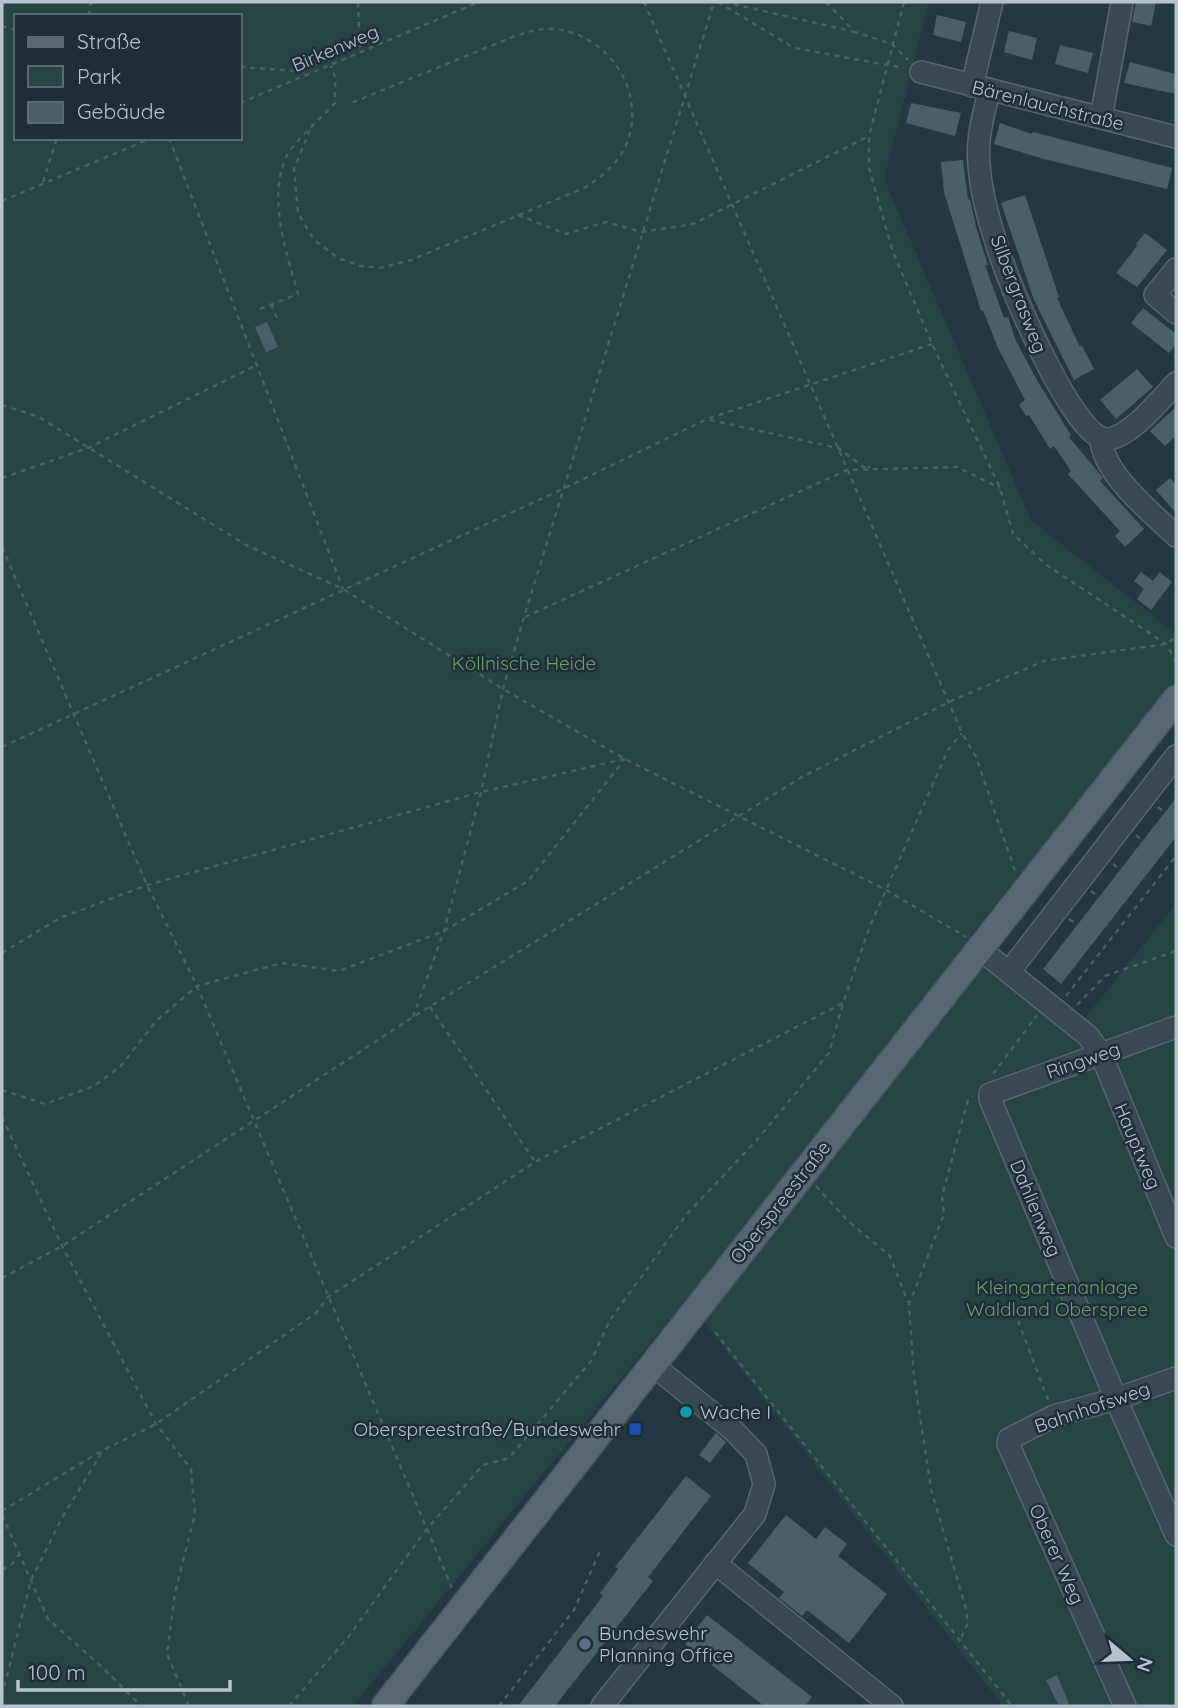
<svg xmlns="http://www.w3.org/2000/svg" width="1178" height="1708" viewBox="0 0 1178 1708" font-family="Quicksand,sans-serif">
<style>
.green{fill:#264441;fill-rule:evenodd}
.building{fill:#49606b}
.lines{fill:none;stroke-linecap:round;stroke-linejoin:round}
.minor-casing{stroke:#56666f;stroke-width:24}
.major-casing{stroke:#45555e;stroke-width:29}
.path{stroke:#46615e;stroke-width:2.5;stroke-dasharray:5 5;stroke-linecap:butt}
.minor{stroke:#384952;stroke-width:21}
.major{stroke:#566872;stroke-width:26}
.culture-dot{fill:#0f9aa8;stroke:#1d2e37;stroke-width:2.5}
.transit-dot{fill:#1a4fb4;stroke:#1d2e37;stroke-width:2.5}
.service-dot{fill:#5c6f8a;stroke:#1d2e37;stroke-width:2.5}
.labels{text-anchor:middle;stroke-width:5;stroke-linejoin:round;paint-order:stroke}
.street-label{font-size:19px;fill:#b5c3cc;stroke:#1d2e37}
.park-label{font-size:19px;fill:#6b9f6b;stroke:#1d2e37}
.poi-label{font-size:19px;fill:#b5c3cc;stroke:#1d2e37;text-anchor:start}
</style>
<rect width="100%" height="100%" fill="#243843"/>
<path class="green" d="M2,2h927l-45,177 147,341 145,114v47l-206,255 111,87 95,-119v802h-173l-317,-407 -333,407h-351zM16,16h224v122h-224z"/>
<g class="building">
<path d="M1136,2h20l-5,24 -19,-4z"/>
<path d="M937,15l29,7 -5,20 -28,-7z"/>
<path d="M1009,31l28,7 -5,22 -28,-8z"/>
<path d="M1060,45l33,8 -5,20 -33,-9z"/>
<path d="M1130,62l46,12v20l-52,-11z"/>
<path d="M911,103l50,10 -6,23 -49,-13z"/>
<path d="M1000,123l32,11 1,-2 139,36 -5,21 -123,-30 -50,-15z"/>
<path d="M963,160l5,40 2,-1 6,28 12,38h-3l19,53 4,-1 8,24 22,41 33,53 -2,2 34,41 -3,3 44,48 -19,18 -10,-11 5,-5 -52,-57 3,-3 -17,-25 -4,3 -21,-34 -3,1 -7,-11 6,-5 -27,-52 -15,-38 -2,1 -37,-119 -3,-30z"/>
<path d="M1025,195l34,102 -2,1 23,49 2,-1 12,23 -20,11 -40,-80 -33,-97z"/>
<path d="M1145,233l22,17 -30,37 -21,-14 22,-28 -2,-1z"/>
<path d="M1143,308l33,26v10l-7,9 -38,-30z"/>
<path d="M267,322l11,25 -12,5 -11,-25z"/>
<path d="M1137,369l16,18 -37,32 -16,-19z"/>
<path d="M1176,407v29l-11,10 -15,-15z"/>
<path d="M1170,478l6,7v28l-20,-23z"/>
<path d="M1141,572l12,9 7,-9 12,10 -21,28 -14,-11 7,-10 -10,-8z"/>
<path d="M1176,798v39l-115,147 -18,-15z"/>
<path d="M716,1433l10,9 -16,21 -11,-8z"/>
<path d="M686,1476l25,20 -63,81 5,4 -98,125h-37l85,-110 -3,-3 18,-24 -3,-2z"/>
<path d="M786,1515l30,24 9,-12 22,17 -9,12 49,38 -38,49 -42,-33 -5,6 -23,-18 5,-6 -36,-29z"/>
<path d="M707,1615l105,82 -7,9h-41l-79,-62z"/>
<path d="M1057,1675l13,31h-11l-13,-26z"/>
</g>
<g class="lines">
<g class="minor-casing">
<g id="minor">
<path d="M921,72l255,65"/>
<path d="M972,86l20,-84"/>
<path d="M989,90c-5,25 -13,48 -10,74 2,33 13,68 24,99 10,30 71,175 103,176 23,0 55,-40 70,-56"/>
<path d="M1101,118l21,-116"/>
<path d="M1176,269l-21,26 21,18"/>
<path d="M1101,438c0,34 52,76 75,98"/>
<path d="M980,949l108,87 13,18 75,183"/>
<path d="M1009,972l167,-216"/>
<path d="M1176,1027l-186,67v5l126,300 60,136"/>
<path d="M715,1563l177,143"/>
<path d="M602,1706l153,-192 9,-30 -8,-30 -23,-24 -79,-64"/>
<path d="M1125,1706l-117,-262 1,-5 45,-23 62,-17 60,-21"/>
</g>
</g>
<g class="major-casing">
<path id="major" d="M385,1706l791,-1007"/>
</g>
<g class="path">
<path d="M358,2l2,50"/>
<path d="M644,2l318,731 14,24 39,114"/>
<path d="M718,2l76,46 110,20"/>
<path d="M724,2l131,30"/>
<path d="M826,2l29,30 37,12 16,16"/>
<path d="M904,2l-35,134v32l24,84 39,92 68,144 13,46 32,30 121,80 10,17"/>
<path d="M89,16l2,-14"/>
<path d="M2,26l14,4"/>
<path d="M240,67l71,5"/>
<path d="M240,103l239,-101"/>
<path d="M310,130l-16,39 4,44 16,27 24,18 23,8 19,2 31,-8 173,-72c13,-8 26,-18 36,-32 34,-52 -7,-124 -68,-127 -12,-1 -24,3 -37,7l-164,67"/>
<path d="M169,138l174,451"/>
<path d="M43,182l14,-44"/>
<path d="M2,201l150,-63"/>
<path d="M518,215l48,19 40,-12 36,10 51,-8 176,-88"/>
<path d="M271,304l6,14"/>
<path d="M260,309l38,-15c-12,-43 -31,-96 -11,-139 7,-13 36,-39 48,-52v-26l-4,-11"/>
<path d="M2,405l37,12 207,128 97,44 160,100 122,70 261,131 80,47"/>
<path d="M710,420l128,28 30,22 1,-4"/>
<path d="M2,478l86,-30 169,-83"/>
<path d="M2,547l145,338 50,101 255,602"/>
<path d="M525,617l322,-147 110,-3 43,21"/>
<path d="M2,747l563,-259 142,-69 225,-75"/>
<path d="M1158,807l7,6"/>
<path d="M1136,835l7,6"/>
<path d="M1113,864l7,6"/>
<path d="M1091,891l8,6"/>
<path d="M1069,919l8,6"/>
<path d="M2,953l58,-35 87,-33 334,-93 144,-33"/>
<path d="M1066,996l110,-140"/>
<path d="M1077,1005l28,-29 71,-25"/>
<path d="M430,1007l105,155"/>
<path d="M413,1017l31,-86 37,-139 22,-103 21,-72 190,-615"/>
<path d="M993,1074l44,-59"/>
<path d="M2,1090l43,14 49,-18 27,-20 35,-45 41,-35 85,-23 57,8 105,-40 84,-50 97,-122"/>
<path d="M2,1117l60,129 94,178 35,45 4,45 -20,79 -8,61 22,52"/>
<path d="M816,1186l32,35 42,35 19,49 5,72 17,112 35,120 2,14 -8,17"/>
<path d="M2,1278l60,-32 351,-229 389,-240 147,-75 95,-41 122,-17 10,-7"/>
<path d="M1011,1302l37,98"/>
<path d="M909,1305l35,-91 -2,-18 26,-96 4,-4"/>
<path d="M715,1332l297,374"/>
<path d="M635,1429l5,3"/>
<path d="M2,1511l101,-61 53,-26 160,-111 12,-16 207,-135 308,-159"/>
<path d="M2,1515l46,104 55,49 38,38"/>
<path d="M2,1570l10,-6 8,-11"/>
<path d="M2,1696l29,-116 32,-64 39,-64"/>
<path d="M289,1706l60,-70 77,-106 57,-65 26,-7 82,-97 19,-41 76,-105 70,-74 73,-88 14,-50 27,-77 78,-176 14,-17"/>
<path d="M499,1706l75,-96 26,-59"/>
</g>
<use href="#minor" class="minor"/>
<use href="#major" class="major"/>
</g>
<circle class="culture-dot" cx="686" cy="1412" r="7"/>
<rect class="transit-dot" x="628" y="1422" width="14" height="14" rx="3.5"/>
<circle class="service-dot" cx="585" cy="1644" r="7"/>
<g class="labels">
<g class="street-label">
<text transform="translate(335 48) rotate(-23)" y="7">Birkenweg</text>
<text transform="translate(1048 105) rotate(14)" y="7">Bärenlauchstraße</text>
<text transform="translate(1019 294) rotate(69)" y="7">Silbergrasweg</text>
<text transform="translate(1083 1060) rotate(-19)" y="7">Ringweg</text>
<text transform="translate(1138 1146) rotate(67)" y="7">Hauptweg</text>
<text transform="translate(780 1202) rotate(-52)" y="7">Oberspreestraße</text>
<text transform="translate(1036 1208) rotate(67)" y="7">Dahlienweg</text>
<text transform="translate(1092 1407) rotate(-19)" y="7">Bahnhofsweg</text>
<text transform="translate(1057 1554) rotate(66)" y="7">Oberer Weg</text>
</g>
<g class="park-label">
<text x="524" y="670">Köllnische Heide</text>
<text x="1057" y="1294">Kleingartenanlage<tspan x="1057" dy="22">Waldland Oberspree</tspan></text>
</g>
<g class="poi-label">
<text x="700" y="1419">Wache I</text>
<text x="621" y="1436" text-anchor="end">Oberspreestraße/Bundeswehr</text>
<text x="599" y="1640">Bundeswehr<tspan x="599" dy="22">Planning Office</tspan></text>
</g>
</g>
<rect width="1178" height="1708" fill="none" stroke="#b5c3cc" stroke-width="7"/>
<rect x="14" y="14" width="228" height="126" fill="#1d2e37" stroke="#5a6a73" stroke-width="2"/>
<rect x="28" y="37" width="35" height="10" fill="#566872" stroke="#5a6a73" stroke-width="2"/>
<text x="77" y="49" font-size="21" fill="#b5c3cc">Straße</text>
<rect x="28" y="66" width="35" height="21" fill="#264441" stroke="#5a6a73" stroke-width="2"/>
<text x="77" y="84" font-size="21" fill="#b5c3cc">Park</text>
<rect x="28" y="102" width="35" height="21" fill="#49606b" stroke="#5a6a73" stroke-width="2"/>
<text x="77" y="119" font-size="21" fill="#b5c3cc">Gebäude</text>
<g transform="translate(1129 1659) rotate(109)" stroke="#1d2e37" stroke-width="5" paint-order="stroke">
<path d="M0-5L12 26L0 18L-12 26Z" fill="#b5c3cc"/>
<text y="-10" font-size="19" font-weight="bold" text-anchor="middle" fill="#b5c3cc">N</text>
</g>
<path d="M18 1680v10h212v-10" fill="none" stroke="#b5c3cc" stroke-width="3.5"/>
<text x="28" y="1680" font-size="21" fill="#b5c3cc" stroke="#1d2e37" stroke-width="5" paint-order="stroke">100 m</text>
</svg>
